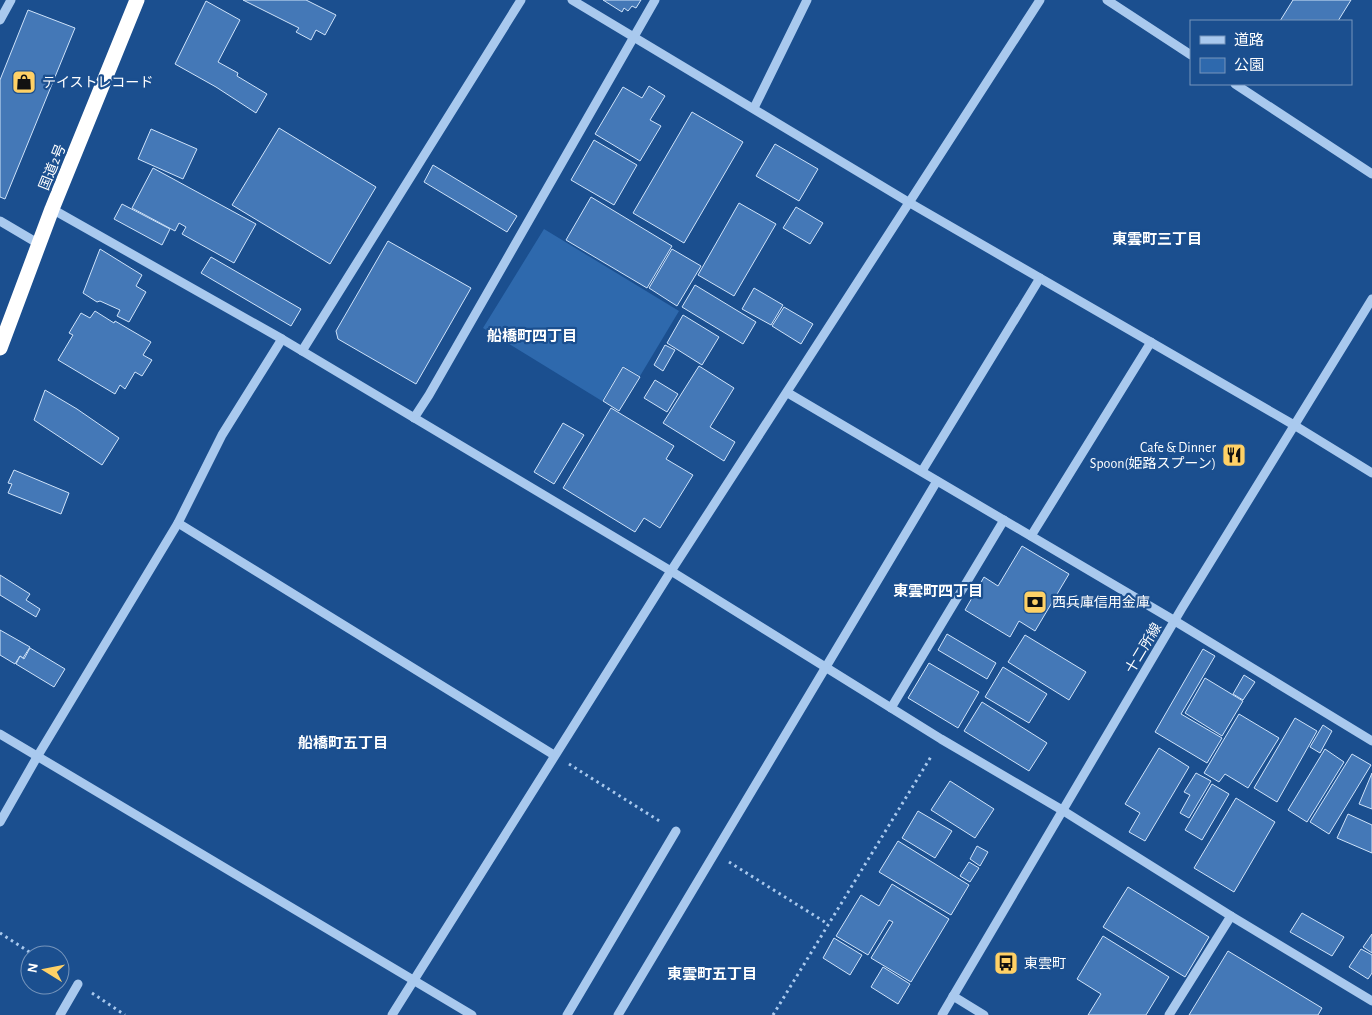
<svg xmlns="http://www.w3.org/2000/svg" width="1372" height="1015" viewBox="0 0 1372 1015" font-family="'Alegreya Sans','Noto Sans JP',sans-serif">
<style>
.green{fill:#2e69ad}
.building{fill:#4478b7;stroke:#cfe3fa}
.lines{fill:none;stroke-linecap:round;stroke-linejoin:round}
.path{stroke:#a9c9ee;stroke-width:3;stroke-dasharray:2.5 4;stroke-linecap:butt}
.minor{stroke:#a9c9ee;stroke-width:9}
.highway{stroke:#fff;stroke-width:15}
.labels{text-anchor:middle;stroke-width:4.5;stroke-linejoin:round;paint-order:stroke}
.poi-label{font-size:14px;fill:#fff;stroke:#1b4f8f;text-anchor:start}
.street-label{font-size:14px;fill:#fff;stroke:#1b4f8f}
.neighbourhood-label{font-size:15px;font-weight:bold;fill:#fff;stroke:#1b4f8f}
</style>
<rect width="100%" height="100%" fill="#1b4f8f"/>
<path class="green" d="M544,229l135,82 -39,65 -17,-10 -21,35 -119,-73z"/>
<g class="building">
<path d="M243,0h63l30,15 -11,20 -9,-5 -5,10 -15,-8 3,-4z"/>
<path d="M603,0h38l-5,8 -4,-2 -4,5 -4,-3 -2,4z"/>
<path d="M1293,0h58l-13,21h-58z"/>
<path d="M206,1l34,19 -22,42 20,11 -1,3 30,18 -11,19 -40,-26 -41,-23z"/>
<path d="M28,10l47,18 -70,171 -5,-2v-117z"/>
<path d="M649,86l16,10 -15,24 11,6 -21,35 -45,-27 28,-47 19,11z"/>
<path d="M692,112l51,30 -59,101 -51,-30z"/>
<path d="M279,128l97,59 -46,77 -98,-59z"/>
<path d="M151,129l46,20 -14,30 -45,-20z"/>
<path d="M594,140l43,25 -23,40 -43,-25z"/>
<path d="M775,144l43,25 -19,32 -43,-25z"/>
<path d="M433,165l84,51 -10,16 -83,-50z"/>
<path d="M153,168l103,56 -22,39 -52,-29 4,-7 -7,-4 -4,8 -43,-23z"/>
<path d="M591,197l81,49 -25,42 -81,-48z"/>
<path d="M739,203l37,21 -42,72 -36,-21z"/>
<path d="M122,204l48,25 -8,16 -48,-26z"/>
<path d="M796,207l27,16 -13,21 -27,-16z"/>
<path d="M388,241l83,47 -55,96 -78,-45 -2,-8z"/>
<path d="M100,249l42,26 -6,11 10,6 -17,30 -12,-6 3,-6 -20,-9 -3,1 -14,-9z"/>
<path d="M672,249l29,17 -24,40 -28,-18z"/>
<path d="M211,257l90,52 -10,17 -90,-53z"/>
<path d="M695,285l61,37 -13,22 -61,-37z"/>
<path d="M754,288l29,17 -12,20 -29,-16z"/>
<path d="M784,307l29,17 -12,20 -29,-18z"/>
<path d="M95,311l19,12 1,-2 36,21 -8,13 9,5 -10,16 -7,-4 -10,17 -5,-4 -5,9 -57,-34 15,-25 -4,-2 12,-20 9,5z"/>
<path d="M683,315l36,22 -17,28 -35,-22z"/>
<path d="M665,345l10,5 -12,21 -9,-6z"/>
<path d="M699,366l35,22 -24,39 25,15 -11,19 -61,-38z"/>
<path d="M623,367l17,10 -21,34 -16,-10z"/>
<path d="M655,380l23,14 -11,18 -23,-14z"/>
<path d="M45,390l32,19 42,29 -17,27 -68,-45z"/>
<path d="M611,408l63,38 -8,13 27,16 -33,53 -16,-10 -9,14 -72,-44z"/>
<path d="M563,423l21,12 -30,49 -20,-12z"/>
<path d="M14,470l55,23 -8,21 -53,-21 4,-9 -4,-1z"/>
<path d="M1022,546l47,28 -34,57 -16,-10 -9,16 -45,-27 19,-33 14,9z"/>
<path d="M0,575l30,19 -4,6 14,9 -4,8 -36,-22z"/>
<path d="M0,630l30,17 -7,11 -3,-2 -5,8 -15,-9z"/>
<path d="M947,634l49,29 -9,16 -49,-29z"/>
<path d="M1025,635l61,37 -17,28 -61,-38z"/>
<path d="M30,648l35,21 -11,18 -38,-23 4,-8 4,3z"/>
<path d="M1203,649l12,7 -34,58 41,24 -15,25 -52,-31z"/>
<path d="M929,663l50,29 -21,36 -50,-30z"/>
<path d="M1003,667l44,27 -18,29 -44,-26z"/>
<path d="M1244,675l11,7 -12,18 -10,-6z"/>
<path d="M1205,678l38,23 -21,35 -37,-23z"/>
<path d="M982,702l65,41 -18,28 -65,-40z"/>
<path d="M1239,714l40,24 -31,50 -23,-14 -6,8 -15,-9z"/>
<path d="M1295,718l22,13 -40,71 -23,-14z"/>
<path d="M1323,725l9,6 -12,22 -10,-6z"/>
<path d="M1159,748l30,19 -44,74 -16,-9 11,-19 -15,-9z"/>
<path d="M1325,749l19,13 -37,60 -19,-12z"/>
<path d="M1352,754l19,11 -42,69 -19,-12z"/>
<path d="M1196,773l15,8 -22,37 -9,-5 10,-18 -6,-3z"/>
<path d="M1372,773v36l-13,-5z"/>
<path d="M950,781l44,28 -19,29 -44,-28z"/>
<path d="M1212,784l17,10 -27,46 -17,-10z"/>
<path d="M1236,798l39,24 -41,70 -40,-24z"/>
<path d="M918,811l34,20 -17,27 -33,-20z"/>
<path d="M1348,814l24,11v28l-35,-15z"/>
<path d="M898,841l71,44 -18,30 -72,-43z"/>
<path d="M977,846l11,6 -8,14 -10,-7z"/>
<path d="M969,862l10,6 -9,14 -10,-6z"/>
<path d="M892,884l57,35 -38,63 -40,-24 22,-36 -4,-2 -21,35 -32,-19 25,-41 18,11z"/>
<path d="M1128,887l81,50 -24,40 -82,-50z"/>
<path d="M1302,913l42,24 -12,19 -42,-24z"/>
<path d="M1372,934v19l-9,-6z"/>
<path d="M1103,936l66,41 -23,38h-58l13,-21 -24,-15z"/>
<path d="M834,938l28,17 -12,20 -27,-17z"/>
<path d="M1361,949l11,6v18l-4,6 -19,-12z"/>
<path d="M1228,951l94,57 -4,7h-129z"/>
<path d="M883,967l27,17 -12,20 -27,-17z"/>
</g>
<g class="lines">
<g class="path">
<path d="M569,764l92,58"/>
<path d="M729,862l99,62"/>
<path d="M0,933l34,22"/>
<path d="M92,993l33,22"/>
<path d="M773,1015l159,-260"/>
</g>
<g class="minor">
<path d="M572,0l338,203 384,222 78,48"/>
<path d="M1107,0l84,55"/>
<path d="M0,20l11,-20"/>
<path d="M1235,84l137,90"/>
<path d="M754,108l53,-108"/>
<path d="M52,209l230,130 389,232 270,168 121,71 169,106 141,85"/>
<path d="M0,221l39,23"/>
<path d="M302,351l219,-351"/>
<path d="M788,393l387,228 197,120"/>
<path d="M414,418l15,-23 226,-395"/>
<path d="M922,471l118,-193"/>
<path d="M178,523l376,232"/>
<path d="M1031,536l120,-194"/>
<path d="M891,708l113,-188"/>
<path d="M0,734l472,281"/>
<path d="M0,822l37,-65 141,-234 44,-88 60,-96"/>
<path d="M953,996l31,19"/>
<path d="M60,1015l18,-31"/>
<path d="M392,1015l279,-444 369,-571"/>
<path d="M567,1015l109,-184"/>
<path d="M618,1015l319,-534"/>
<path d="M942,1015l240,-407 190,-309"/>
<path d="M1169,1015l62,-99"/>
</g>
<path class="highway" d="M0,348l52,-139 85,-209"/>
</g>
<defs>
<g id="shop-square" transform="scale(1.25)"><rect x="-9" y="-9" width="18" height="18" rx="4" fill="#ffd166" stroke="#1b4f8f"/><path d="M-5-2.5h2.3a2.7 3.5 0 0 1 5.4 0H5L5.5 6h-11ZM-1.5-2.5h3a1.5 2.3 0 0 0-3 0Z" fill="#111"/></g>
<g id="restaurant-square" transform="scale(1.25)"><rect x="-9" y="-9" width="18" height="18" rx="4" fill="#ffd166" stroke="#1b4f8f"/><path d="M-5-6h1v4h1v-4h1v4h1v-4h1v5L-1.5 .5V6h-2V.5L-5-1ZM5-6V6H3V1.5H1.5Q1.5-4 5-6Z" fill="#111"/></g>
<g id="bank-square" transform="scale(1.25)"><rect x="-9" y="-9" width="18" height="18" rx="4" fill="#ffd166" stroke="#1b4f8f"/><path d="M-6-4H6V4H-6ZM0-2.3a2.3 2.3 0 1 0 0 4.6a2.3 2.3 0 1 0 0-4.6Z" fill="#111"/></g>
<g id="bus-square" transform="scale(1.25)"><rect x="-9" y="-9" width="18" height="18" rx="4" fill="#ffd166" stroke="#1b4f8f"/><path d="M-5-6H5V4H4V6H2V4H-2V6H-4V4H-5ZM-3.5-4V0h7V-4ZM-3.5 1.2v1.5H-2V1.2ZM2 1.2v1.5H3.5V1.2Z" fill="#111"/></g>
</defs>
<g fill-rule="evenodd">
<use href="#shop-square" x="24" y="82"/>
<use href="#restaurant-square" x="1234" y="455"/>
<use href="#bank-square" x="1035" y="602"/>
<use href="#bus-square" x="1006" y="963"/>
</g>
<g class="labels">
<g class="poi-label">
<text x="42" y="87">テイストレコード</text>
<text x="1216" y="452" text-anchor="end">Cafe &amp; Dinner<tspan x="1216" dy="16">Spoon(姫路スプーン)</tspan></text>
<text x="1052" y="607">西兵庫信用金庫</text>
<text x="1024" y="968">東雲町</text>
</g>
<g class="street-label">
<text transform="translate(52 167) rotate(-68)" y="5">国道2号</text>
<text transform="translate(1143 648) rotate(-59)" y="5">十二所線</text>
</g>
<g class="neighbourhood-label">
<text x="1157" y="244">東雲町三丁目</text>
<text x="532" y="341">船橋町四丁目</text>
<text x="938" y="596">東雲町四丁目</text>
<text x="343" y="748">船橋町五丁目</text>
<text x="712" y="979">東雲町五丁目</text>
</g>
</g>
<rect x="1190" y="20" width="162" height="65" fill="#1b4f8f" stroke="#7695bc"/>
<rect x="1200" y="36" width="25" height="8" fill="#a9c9ee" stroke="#7695bc"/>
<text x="1234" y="45" font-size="15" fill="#ffffff">道路</text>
<rect x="1200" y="58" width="25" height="15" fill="#2e69ad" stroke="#7695bc"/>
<text x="1234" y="70" font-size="15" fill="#ffffff">公園</text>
<g transform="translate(45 970) rotate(280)"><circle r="24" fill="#1b4f8f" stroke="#7695bc"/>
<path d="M0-4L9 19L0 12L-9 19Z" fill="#ffd166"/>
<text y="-8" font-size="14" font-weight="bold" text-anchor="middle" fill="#ffffff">N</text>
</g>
</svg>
